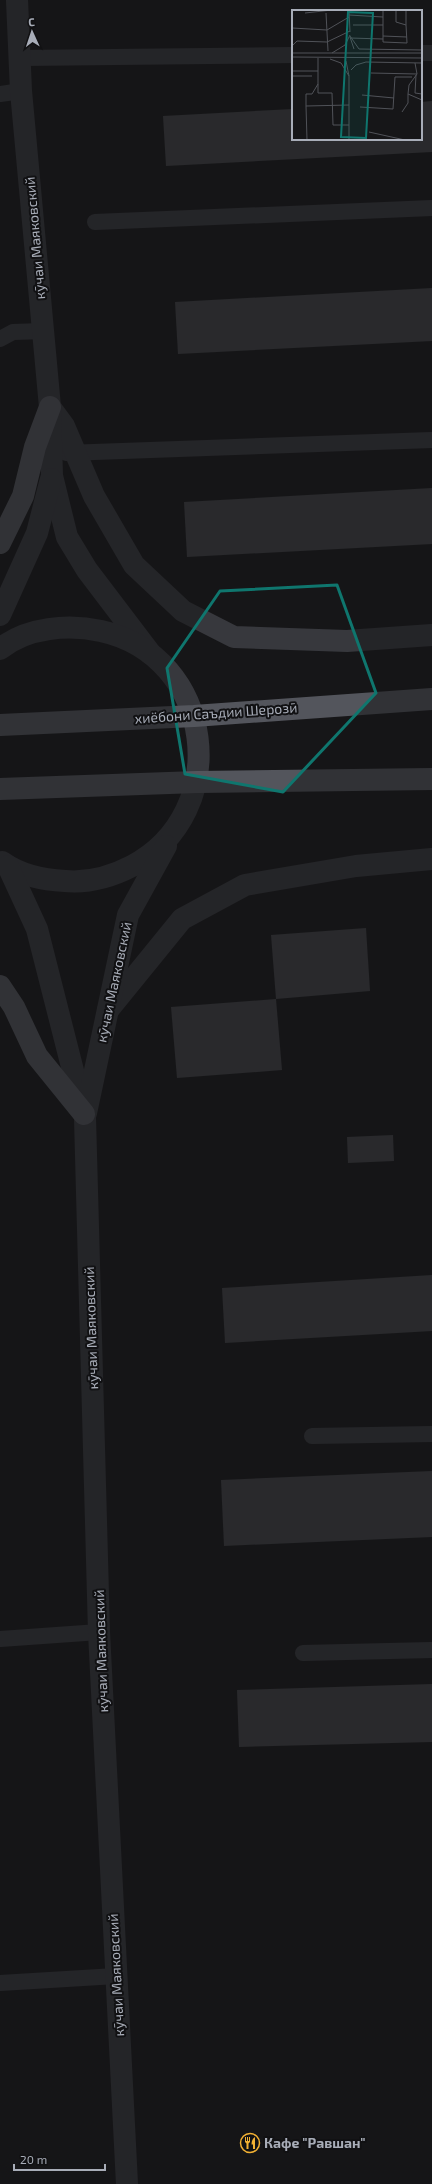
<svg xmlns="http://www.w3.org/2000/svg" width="432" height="2184" viewBox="0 0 432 2184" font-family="'Exo 2',sans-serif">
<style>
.building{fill:#404145}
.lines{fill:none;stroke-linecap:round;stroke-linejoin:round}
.service{stroke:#37383d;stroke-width:16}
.minor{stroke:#37383d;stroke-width:22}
.tertiary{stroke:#37383d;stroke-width:22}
.primary{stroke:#53555c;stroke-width:22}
.marked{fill:none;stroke:#0f766e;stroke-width:3;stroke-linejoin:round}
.labels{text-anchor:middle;stroke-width:4;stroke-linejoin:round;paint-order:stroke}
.street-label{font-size:14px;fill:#a8adb8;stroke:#111113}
.poi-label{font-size:14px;font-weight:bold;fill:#a8adb8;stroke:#111113;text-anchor:start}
.inset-road{fill:none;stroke:#505258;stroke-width:1}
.view{fill:#0f766e;fill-opacity:0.15;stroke:#0f766e;stroke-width:2}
.inset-edge{fill:none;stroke:#a8adb8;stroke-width:2}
</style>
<rect width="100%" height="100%" fill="#161618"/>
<g class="building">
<path d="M432,101v51l-266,14 -3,-50 130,-7v30h128v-37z"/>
<path d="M432,288v53l-254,13 -3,-52z"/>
<path d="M432,488v56l-245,13 -3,-55z"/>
<path d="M366,928l4,63 -94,8 -5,-64z"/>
<path d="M276,999l6,71 -105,8 -6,-71z"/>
<path d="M393,1135l1,26 -46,2 -1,-26z"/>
<path d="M432,1275v56l-207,12 -3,-55z"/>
<path d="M432,1471v66l-208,9 -3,-66z"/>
<path d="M432,1684v58l-193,5 -2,-57z"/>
</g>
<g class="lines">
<g class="service">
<path d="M421,53h11"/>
<path d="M20,58l273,-3"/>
<path d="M0,94l21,-3"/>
<path d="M95,222l337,-14"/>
<path d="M0,339l13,-7 31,-1"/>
<path d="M66,453l366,-13"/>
<path d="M312,1436l120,-2"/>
<path d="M0,1639l99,-7"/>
<path d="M303,1653l129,-3"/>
<path d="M0,1983l116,-7"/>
</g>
<g class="minor">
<path d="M50,407l14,19 30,70 40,69 49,46 51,26 113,4 85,-6"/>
<path d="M108,1010l74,-91 63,-34 111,-19 76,-7"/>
</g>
<g class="tertiary">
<path d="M17,0l4,91 29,316 2,69 15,61 20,33 63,83"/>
<path d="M0,615l37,-82 14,-54"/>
<path d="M0,649c27,-22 69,-25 101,-18 114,25 133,181 31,235 -21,11 -44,17 -67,15 -21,-1 -45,-6 -63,-19"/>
<path d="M8,866l29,63 48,189 14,514 28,552"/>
<path d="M86,1113l42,-198 38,-69"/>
</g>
<g class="primary">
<path d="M0,543l23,-47 12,-49 15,-40"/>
<path d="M0,725l194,-9 238,-17"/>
<path d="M0,789l197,-7 235,-3"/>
<path d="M0,986l14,21 23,49 47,58"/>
</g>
</g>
<path d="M0 0H432V2184H0ZM337,585l39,108 -93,99 -98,-18 -18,-106 53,-77z" fill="#161618" fill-opacity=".55" fill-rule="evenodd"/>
<path class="marked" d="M337,585l39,108 -93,99 -98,-18 -18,-106 53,-77z"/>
<defs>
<g id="restaurant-ring" transform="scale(1)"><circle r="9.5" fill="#111113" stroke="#f2b134" stroke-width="1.5"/><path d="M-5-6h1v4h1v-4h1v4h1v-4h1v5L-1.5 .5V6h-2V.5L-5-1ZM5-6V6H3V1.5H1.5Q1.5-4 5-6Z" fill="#f2b134"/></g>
</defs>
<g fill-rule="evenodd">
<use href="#restaurant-ring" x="250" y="2143"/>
</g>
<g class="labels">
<g class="street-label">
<text transform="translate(35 238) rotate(-95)" y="5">кӯчаи Маяковский</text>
<text transform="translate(216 713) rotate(-4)" y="5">хиёбони Саъдии Шерозӣ</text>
<text transform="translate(114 982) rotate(-78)" y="5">кӯчаи Маяковский</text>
<text transform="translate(91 1328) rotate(-92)" y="5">кӯчаи Маяковский</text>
<text transform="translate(101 1651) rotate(-92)" y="5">кӯчаи Маяковский</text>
<text transform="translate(116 1975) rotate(-93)" y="5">кӯчаи Маяковский</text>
</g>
<g class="poi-label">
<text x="264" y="2148">Кафе "Равшан"</text>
</g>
</g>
<g transform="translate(292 10)">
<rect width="130" height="130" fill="#161618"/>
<path class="inset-road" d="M57,0l1,22M91,0v32l24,1 -1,-18 -10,-3v-12M13,3l27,-3M34,3l2,38M57,5l34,2M61,15h30M114,15v-15M0,18l35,2 22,-13M58,26l9,13 63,1M91,26l24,1M58,27l4,12M58,28l33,1M1,35l4,-4 30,1 23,-11M0,43h130M40,43l13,-8 5,-10M0,47l130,1M26,48v35h14l1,32h16M38,49l11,4 8,13M54,51l3,15v64M123,53l2,11 -8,11 -1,9 14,6M59,60l5,-5 10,-3 56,1M0,61h26M79,63l46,1M124,65l-1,18 7,1M0,66h20M26,74l-6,10h-6v12l43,-1M70,85l32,3M14,96l1,34M68,97l33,2 2,-32h17M110,102l6,-9v-9M77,122l36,8"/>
<path class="view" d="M56,2l25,1 -7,125 -25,-1z"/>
<rect width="130" height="130" class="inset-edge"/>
</g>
<g transform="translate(32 32) rotate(357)" stroke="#111113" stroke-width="3" paint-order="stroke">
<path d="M0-3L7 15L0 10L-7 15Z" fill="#a8adb8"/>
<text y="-6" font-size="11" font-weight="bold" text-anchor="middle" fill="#a8adb8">С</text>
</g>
<path d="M14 2164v6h91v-6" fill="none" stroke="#a8adb8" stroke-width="2"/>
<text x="20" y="2164" font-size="12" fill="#a8adb8" stroke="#111113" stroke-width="3" paint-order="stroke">20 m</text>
</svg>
